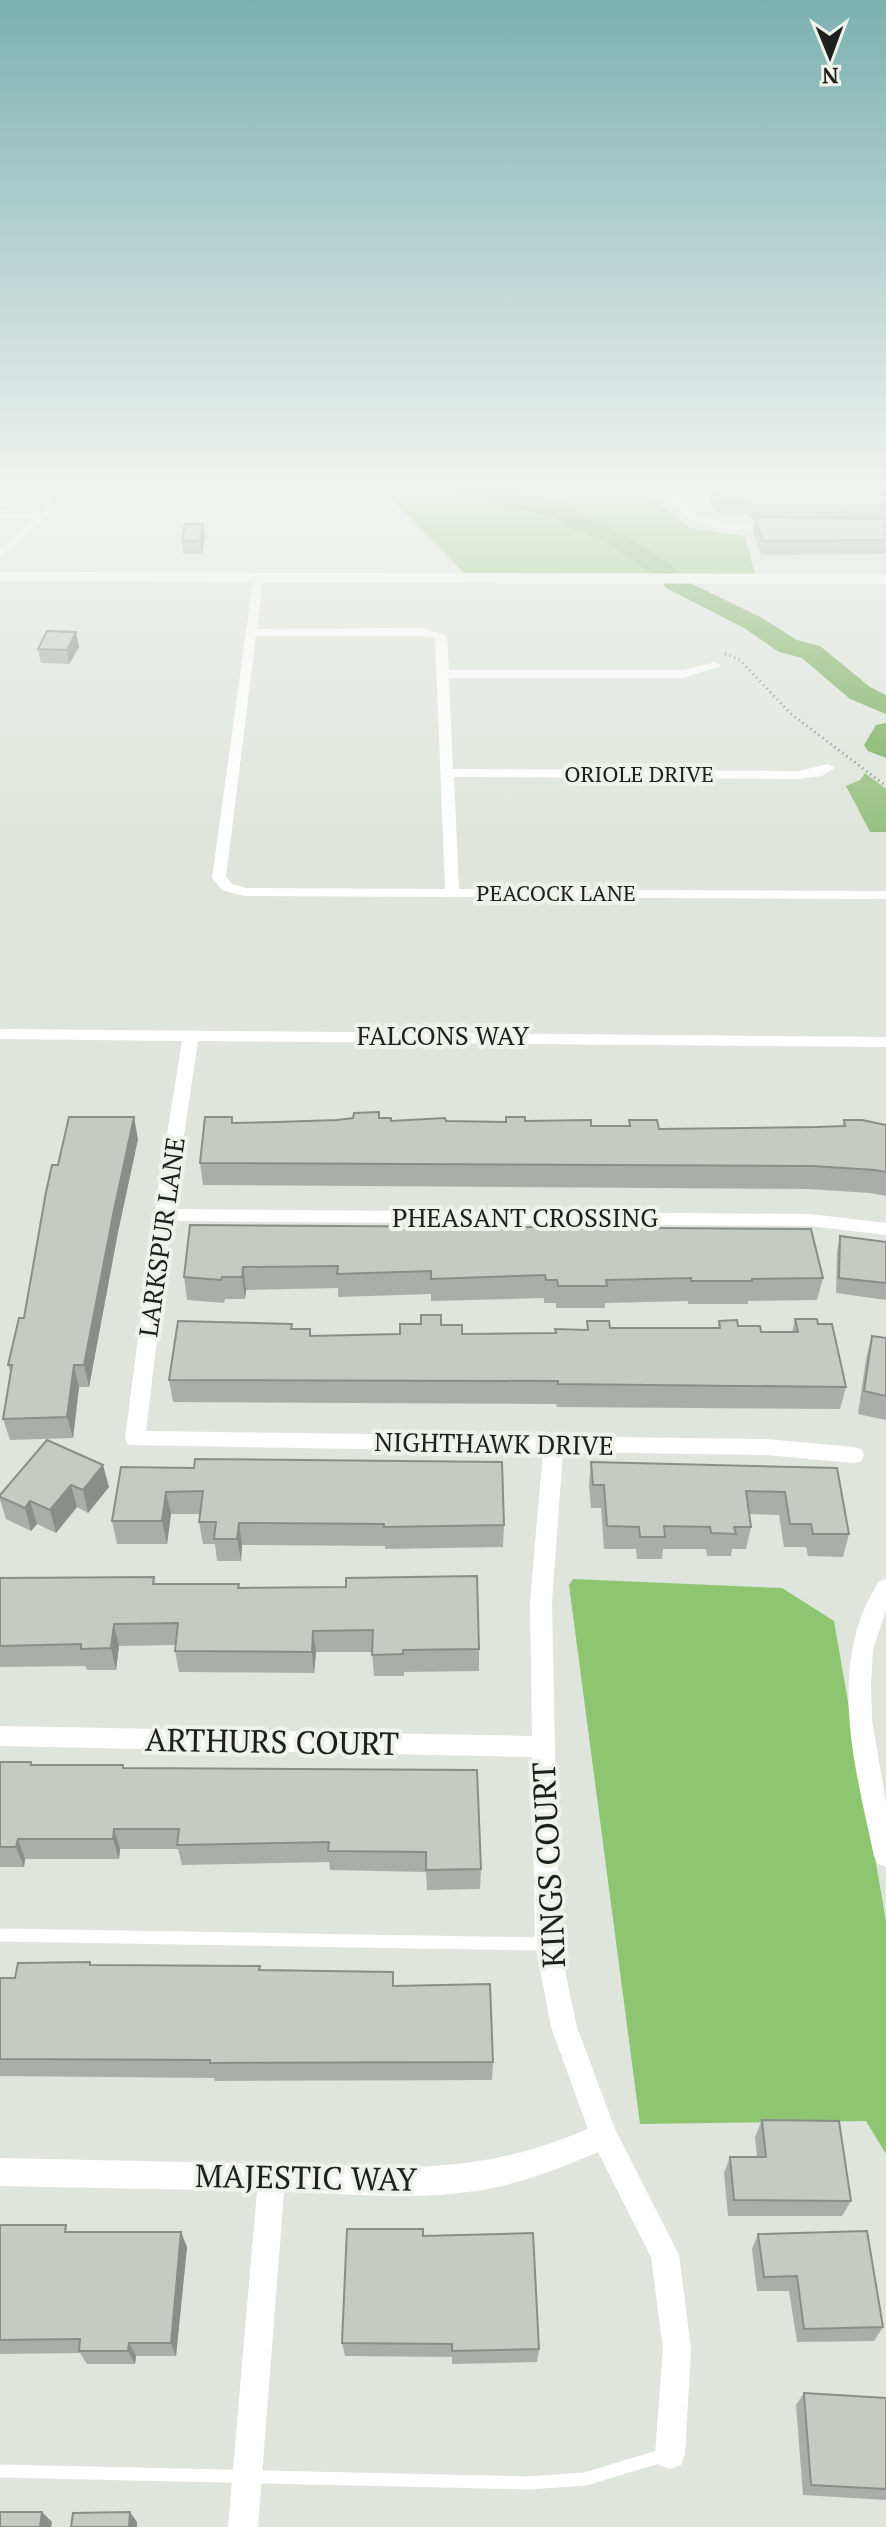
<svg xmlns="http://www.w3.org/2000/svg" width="886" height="2527" viewBox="0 0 886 2527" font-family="'PT Serif',serif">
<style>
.green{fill:#96c080}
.forest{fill:#8ec570}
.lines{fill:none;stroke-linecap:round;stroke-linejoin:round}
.river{fill:#77ad5a;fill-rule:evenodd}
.path{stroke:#777b76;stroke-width:3;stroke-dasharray:1 4;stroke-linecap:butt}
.lane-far1{stroke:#fff;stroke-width:6}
.lane{stroke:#fff;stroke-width:13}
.street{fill:#fff;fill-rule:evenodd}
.secondary{fill:#fff;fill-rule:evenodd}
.wall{fill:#a9afa8}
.shaded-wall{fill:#8a8e88}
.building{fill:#c5cbc3;stroke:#8a8e88;stroke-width:2}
.labels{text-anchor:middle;stroke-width:8;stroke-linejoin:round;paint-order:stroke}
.far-street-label{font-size:22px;fill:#1e201d;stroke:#edf2ea}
.street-label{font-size:26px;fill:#1e201d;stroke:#edf2ea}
.near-street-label{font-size:32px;fill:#1e201d;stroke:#edf2ea}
</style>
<rect width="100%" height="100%" fill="#dfe5dd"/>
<path class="green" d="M865,773l21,16v43h-16l-24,-46 14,-6z"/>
<g class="forest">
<path d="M376,483h258l58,46 53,7 10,38 -291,-1z"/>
<path d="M573,1579l209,9 52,33 52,300v233l-20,-33 -226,3 -71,-539z"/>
</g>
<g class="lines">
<g class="river">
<path d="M446,483h32l33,11 59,11 14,13 38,14 53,36 3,5 -2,3 86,42 35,22 23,6 50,41 16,8v19l-36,-15 -48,-41 -23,-6 -35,-24 -78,-40 -3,-5 2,-3 -8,-2 -51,-36 -38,-14 -14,-12 -56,-11 -49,-17z"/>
<path d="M886,723v35l-18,-7 -4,-6 12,-20z"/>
</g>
<path class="path" d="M725,654l15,6 50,53 96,73"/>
<g class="lane-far1">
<path d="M0,514l43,1"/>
<path d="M0,553l43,-38 16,-32"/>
</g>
<g class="lane">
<path d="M0,1935l544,9"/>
<path d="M0,2471l528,12 57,-4 80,-24"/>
</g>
<g class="street">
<path d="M657,483h11l34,35 30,5 46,-1 5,3c-14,9 -77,6 -92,-5 -12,-10 -23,-26 -34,-37z"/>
<path d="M254,574l10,2 -7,53 165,-1 25,8 2,34h234l32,-8 6,4 -38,12h-234l4,91 346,2 29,-7 7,4 -13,8 -23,3 -345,-2 5,112 427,2v8l-642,-3 -22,-6 -10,-12zM256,636h166l13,2 10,251 -200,-1 -13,-4 -6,-7z"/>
<path d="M0,1029l886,8v10l-688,-6 -25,168 637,5 76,9v12l-76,-9 -639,-5 -25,210 620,8 88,8 7,2 3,6 -3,6 -7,2 -88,-8 -203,-3 -11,150 7,341 18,84 38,102 64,126 12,94 -6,105 -4,11 -11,4 -11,-4 -4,-11 8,-105 -12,-92 -53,-105c-40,17 -80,33 -123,39 -62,10 -128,2 -191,1l-26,335h-30l29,-336 -257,-5v-28l415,9c69,-3 109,-12 173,-38l-37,-102 -16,-84 -3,-186 -532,-11v-20l532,10 -2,-134 13,-150 -415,-7 -3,-6 29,-224 28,-174 -182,-2z"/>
<path d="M886,1579v31l-13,40 -2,35 1,35 14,82v65l-8,-3 -4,-8c-16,-76 -40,-159 -14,-236 4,-13 12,-26 18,-38z"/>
</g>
<path class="secondary" d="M0,572l886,2v10l-886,-2z"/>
</g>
<g class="wall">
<path d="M692,483h194v71l-125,1 -8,-24 1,-12 -5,-1 -2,-5 -32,1 -8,-28h-14z"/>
<path d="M205,537l-3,17h-19l-1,-13z"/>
<path d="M76,632l3,15 -10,17 -28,-1 -3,-14z"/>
<path d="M380,1118l11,3h134l66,5h38v-6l30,9 184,-3 1,-6 42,5v71l-16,-3 -62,-4 -605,-4 -3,-22 33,-40 44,-1z"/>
<path d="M138,1139l-20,93 -29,155h-10l-6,51 -63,2 -7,-21 8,-45 -3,-9 16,-47 34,-153z"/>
<path d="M190,1225l633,53 -6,22 -69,1v3h-60v-3l-83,2v5h-49v-5h-12v-5l-113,3v-7l-93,3v-9l-92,2 -1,9h-20l-1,4 -37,-3 -3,-23z"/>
<path d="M840,1236l46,6v58l-50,-7 1,-41z"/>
<path d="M795,1319l23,5 28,63 -6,22 -283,-2 -1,-3 -383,-2 -4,-22 123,-56v5h18l1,7 89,-2 41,-9 21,9 93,-1 32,-3v-9l23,7h108l1,-7 42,11h31z"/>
<path d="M872,1336l14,2v82l-28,-6 8,-55z"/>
<path d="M47,1440l62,47 -21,26 -11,-6 -21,26 -19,-9 -6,7 -25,-12 -6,-19v-5z"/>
<path d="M591,1462l246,6 12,66 -6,23 -35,-1 -2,-9h-22l-5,-32 -30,-1 2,13 -5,22h-14l-1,7h-24l-1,-7h-43l-1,10h-25l-1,-10h-32l-3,-41h-10l-2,-23z"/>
<path d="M121,1467l383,58 -1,22 -118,2v-3l-143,-1 -1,16h-24l-2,-17h-12l-4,-22 1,-8h-29l-4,30h-50l-5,-23z"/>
<path d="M154,1577l1,7h84v4l240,61v22l-75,1v4h-30l-2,-24h-56l-2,21 -135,-1 -4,-21v-6l-56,1 -3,24h-29l-2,-4 -85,1v-89z"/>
<path d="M0,1762h31l1,3 92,3 353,2 4,99 -1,20 -53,1 -1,-18 -96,-2 -1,-8 -147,3 -4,-16h-58l-1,10h-94l-1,8h-24z"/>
<path d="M91,1965l169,1v4l134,16 99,76 -1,18 -277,1 -1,-3 -214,-2v-98h15z"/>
<path d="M762,2120l89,81 -9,15h-114l-4,-43 6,-16h27l-2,-20z"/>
<path d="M0,2225l70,7 117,15 -11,109h-40l-1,8h-48l-7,-11 -80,1z"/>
<path d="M758,2234l125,93 -9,14 -77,1 -8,-51h-32l-5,-42z"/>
<path d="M423,2236l116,113 -2,13 -85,2v-7l-107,-1 -3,-13z"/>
<path d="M804,2393l82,5v102l-83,-5 -7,-90z"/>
</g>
<g class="shaded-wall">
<path d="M203,524l2,13 -3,17 -2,-13z"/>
<path d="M76,632l3,15 -10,17 -2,-14z"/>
<path d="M134,1117l4,22 -20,93 -29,155 -5,-22 30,-155z"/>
<path d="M243,1267l3,23 -1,9 -3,-22z"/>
<path d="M74,1365l5,22 -6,51 -6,-21z"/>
<path d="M103,1465l6,22 -21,26 -5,-23z"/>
<path d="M71,1485l6,22 -21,26 -6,-23z"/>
<path d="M166,1492l5,22 -4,30 -5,-23z"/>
<path d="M30,1501l7,23 -6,7 -6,-23z"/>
<path d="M239,1523l3,22 -1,16 -4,-22z"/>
<path d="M114,1624l5,22 -3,24 -5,-22z"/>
<path d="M313,1631l3,21 -2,21 -2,-21z"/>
<path d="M114,1829l6,20 -1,10 -6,-20z"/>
<path d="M18,1839l7,20 -1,8 -8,-20z"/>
<path d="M181,2232l6,15 -11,109 -5,-13z"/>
<path d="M129,2343l7,13 -1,8 -7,-13z"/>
<path d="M42,2512l10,10 -1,5h-11z"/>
<path d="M130,2512l7,10v5h-8z"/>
</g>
<g class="building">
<path d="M711,483h175v24l-136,-2 -1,-5h-33z"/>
<path d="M754,517l132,2v21l-123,1z"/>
<path d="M185,524h18l-3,17h-18z"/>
<path d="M47,631l29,1 -9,18 -29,-1z"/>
<path d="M379,1112v6h12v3l54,-3 1,3 60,1v-5h19v4l66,-1v6h39l-1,-6h28l2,9 158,-2 28,-1 -1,-6h18l24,5v47l-11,-2 -62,-4 -613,-3 5,-46h27v6l45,-1 60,-2 16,-2 1,-5z"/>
<path d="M69,1117h65l-20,93 -30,155h-10l-7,52 -64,2 9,-54h-4l11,-47h5l22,-126 6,-27h6z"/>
<path d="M190,1225l621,4 12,49 -71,1v2h-61v-3l-85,2 1,6h-49l-1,-6h-11l-1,-5 -114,4v-8l-94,3 1,-8 -95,1 -1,10h-20l-1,3 -37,-3z"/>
<path d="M840,1236l46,6v41l-47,-5z"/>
<path d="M421,1315h20v10h21v9l94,-1 -1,-4 33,1 -1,-9h22l1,7h110l-1,-7 18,-1 1,6h22l1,6h37l-3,-13h22l1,5h14l14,63 -288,-3v-3l-389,-1 9,-59 114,3 -1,5h19v7l90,-2v-10h21z"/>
<path d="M872,1336l14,2v58l-22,-5z"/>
<path d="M47,1440l56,25 -20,25 -12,-5 -21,25 -20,-9 -5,7 -25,-11v-2z"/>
<path d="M195,1459l307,3 2,63 -120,2v-3l-145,-1 -2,16h-23l2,-17h-17l4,-31 -37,1 -4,29h-50l9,-54 73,1z"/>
<path d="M591,1462l246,6 12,66h-36l-2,-10h-21l-5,-32 -39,-1 5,36h-17l2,7 -25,-1 -1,-6 -46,-1 1,11h-25l-1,-10 -32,-1 -3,-41h-11z"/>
<path d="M477,1576l2,73 -76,1v4l-31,1 1,-25 -60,1 -1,21 -137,-1 3,-28 -64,1 -3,24 -30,1v-5l-81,2v-68l154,-1 -1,7h86l-1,4 108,-1v-9z"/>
<path d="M0,1762h31v3h92v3l354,2 4,99 -55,1v-18l-98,-1 1,-9 -152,3 2,-16h-65l-1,10h-95l-2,8h-16z"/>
<path d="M90,1962v3l170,1 -1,4 134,2v14l97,-2 3,78 -283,1v-3l-210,-1v-81h15l3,-15z"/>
<path d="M762,2120l77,1 12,80 -117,-1 -4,-43h36z"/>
<path d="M0,2225h66l-1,7h116l-10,111h-42l-1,8h-49l1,-12 -80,1z"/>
<path d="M347,2229h76v7l110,-3 6,116 -87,2v-7l-110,-1z"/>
<path d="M867,2231l16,96 -79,2 -7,-53 -33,1 -6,-43z"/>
<path d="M804,2393l82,5v91l-75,-4z"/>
<path d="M0,2512h42l-2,15h-40z"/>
<path d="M130,2512l-1,15h-58l2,-14z"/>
</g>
<linearGradient id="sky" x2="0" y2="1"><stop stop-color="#7bb1af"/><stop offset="0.58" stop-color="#f1f3f0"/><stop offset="1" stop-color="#f1f3f0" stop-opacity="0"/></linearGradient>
<rect width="886" height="836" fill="url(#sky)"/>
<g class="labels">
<g class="far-street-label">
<text x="639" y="782">ORIOLE DRIVE</text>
<text x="556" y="901">PEACOCK LANE</text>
</g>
<g class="street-label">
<text x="443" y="1045">FALCONS WAY</text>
<text x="525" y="1227">PHEASANT CROSSING</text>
<text transform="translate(162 1237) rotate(-82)" y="9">LARKSPUR LANE</text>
<text transform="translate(494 1444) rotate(1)" y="9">NIGHTHAWK DRIVE</text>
</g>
<g class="near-street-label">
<text transform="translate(272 1742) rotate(1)" y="11">ARTHURS COURT</text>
<text transform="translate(549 1865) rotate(-93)" y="11">KINGS COURT</text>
<text transform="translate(306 2178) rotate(1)" y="11">MAJESTIC WAY</text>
</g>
</g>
<g transform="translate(830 56) rotate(179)" stroke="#edf2ea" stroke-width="6" paint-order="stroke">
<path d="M0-6L14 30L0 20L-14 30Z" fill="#1e201d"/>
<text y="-12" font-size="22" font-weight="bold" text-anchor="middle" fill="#1e201d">N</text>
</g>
</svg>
